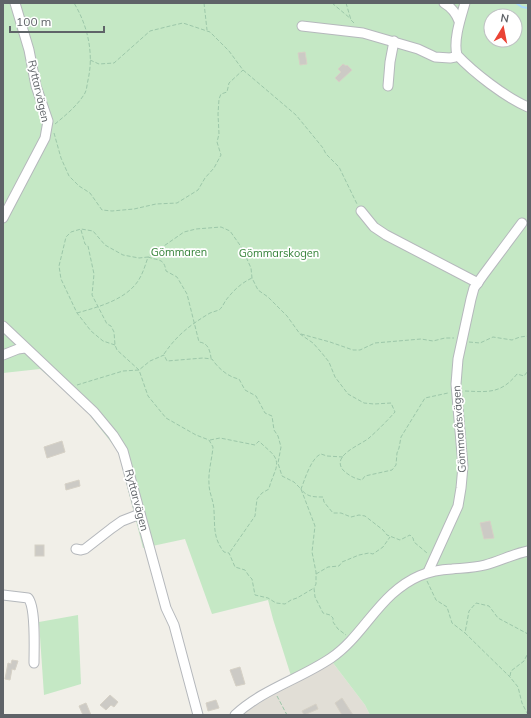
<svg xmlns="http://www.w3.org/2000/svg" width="531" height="718" viewBox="0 0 531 718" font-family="Mulish,sans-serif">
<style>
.education{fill:#e1ded6}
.green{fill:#c5e8c5;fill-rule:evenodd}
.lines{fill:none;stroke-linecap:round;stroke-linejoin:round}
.stream{stroke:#aadaff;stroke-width:2}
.building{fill:#cccac5;stroke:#d6d1c6}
.minor-casing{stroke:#b5b8bc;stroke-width:11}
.path{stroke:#9cc7a9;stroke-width:1;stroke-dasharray:4 2;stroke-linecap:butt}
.minor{stroke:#fff;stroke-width:9}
.labels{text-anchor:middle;stroke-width:3.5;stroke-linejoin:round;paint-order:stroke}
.street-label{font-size:11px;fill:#5f6368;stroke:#fff}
.park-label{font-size:11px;fill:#348238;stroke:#fff}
</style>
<rect width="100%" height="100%" fill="#f1efe8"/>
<path class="education" d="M330,659l35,46 5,10h-130l17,-14z"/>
<g class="green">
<path d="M3,3h525v712h-158l-5,-10 -35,-46 -38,20 -19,-60 -5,-19 -56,14 -27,-75 -42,9 -25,-97 -30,-38 -22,-22 -26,-22 -37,4zM491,16h24v24h-24z"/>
<path d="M78,615l3,69 -37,11 -5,-73z"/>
</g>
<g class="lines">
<path class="stream" d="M516,3l6,4 6,1"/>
</g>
<g class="building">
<path d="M305,52l2,12 -7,1 -2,-12z"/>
<path d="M343,64l3,2 1,-1 5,5 -13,12 -4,-4 6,-6 -3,-3z"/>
<path d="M62,441l3,11 -18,6 -3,-11z"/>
<path d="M79,480l1,6 -14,4 -1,-6z"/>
<path d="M490,521l4,17 -10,1 -4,-16z"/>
<rect x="35" y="545" width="9" height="11"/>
<path d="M12,660l6,1 -3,9 -3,-1 -2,11 -5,-1 3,-16 3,1z"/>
<path d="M240,667l5,17 -9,2 -6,-16z"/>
<path d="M110,695l8,7 -4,5 -3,-2 -5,5 -6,-5z"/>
<path d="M342,698l11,17h-11l-7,-12z"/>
<path d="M216,700l3,8 -11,3 -2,-8z"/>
<path d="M86,703l5,12h-8l-4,-9z"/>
<path d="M316,704l2,5 -14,6 -2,-4z"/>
</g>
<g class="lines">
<g class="minor-casing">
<g id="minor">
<path d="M444,3c7,4 12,10 15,18"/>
<path d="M465,3c-4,14 -12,37 -8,52 17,18 48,42 71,52"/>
<path d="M302,26l61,7 55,16 17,8 15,1 5,-1 2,-2"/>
<path d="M388,86l2,-24 4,-21"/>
<path d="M361,211l13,16 12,8 92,48"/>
<path d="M3,218l42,-80 3,-17 -12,-35 -7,-36 -14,-47"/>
<path d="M3,326l91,86 19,23 10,16 43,157 8,17 24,90"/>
<path d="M3,355l15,-6 7,-1"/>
<path d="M76,549l5,1 4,-1 27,-21 10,-7 18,-7"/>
<path d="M428,572l30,-66 3,-18 2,-22 -7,-82 2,-25 13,-60 3,-11 10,-14 38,-51"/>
<path d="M3,595l25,3c8,9 6,51 6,65"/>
<path d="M235,715c28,-26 65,-36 96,-57 25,-17 39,-44 61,-64 18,-16 35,-24 60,-25 11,-1 22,-1 33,-4 15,-4 28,-11 43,-14"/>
</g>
</g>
<g class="path">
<path d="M204,3l3,27"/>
<path d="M332,3l19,16"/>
<path d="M346,3l5,17 4,4"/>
<path d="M90,60l9,4 15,-1 36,-32 20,-5 13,-3 27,9 19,19 14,19 53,45 27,33 3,6 13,13 18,37"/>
<path d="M55,124c11,-9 23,-19 30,-31 2,-4 2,-9 3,-13 6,-26 0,-54 -14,-77"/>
<path d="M54,133l7,25 8,18 10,10 11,7 12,17 10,1 22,-2 22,-5 21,-1 21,-13 7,-12 9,-10 7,-13 -4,-13 2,-8 -1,-20 1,-15 2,-5 6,-2 2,-9 14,-13"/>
<path d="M81,230l4,14 3,2 6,28 -2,21 15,29 4,2 3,6 1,13 2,5 22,20 9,26 18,22 30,17 13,5 4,7c-1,12 -5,25 -4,37 0,9 5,17 5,27 1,16 -1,27 10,41l5,1 6,14 10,3 4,6 3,3 3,16 13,3 8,5 9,1 6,-4 6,-2 17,-10 1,9 8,16 7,2 3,3v4l5,7 8,6"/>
<path d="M77,313c21,-6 44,-12 58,-28 7,-8 10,-19 13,-28 11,4 16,1 18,14l11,6 10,17 12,48c9,1 11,8 12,16"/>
<path d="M301,334l29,8 23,8h7l15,-7 46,-4 12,2 12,-3h9"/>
<path d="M469,342l11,1 13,-6 19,3 8,-3 8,-1"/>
<path d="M115,345l-12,-4 -12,-10 -14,-18 -16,-34 -2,-13 7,-29 5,-5 10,-3 12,2 12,14 18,10 16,3 9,-1 36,-25 12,-3 25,-2 9,4 12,17 9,20 1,10 6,12 10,7 19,19 13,18 13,9 8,9 8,10 6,15 13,17 16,9 10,1 17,-1 4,9c-8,9 -17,18 -26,26 -8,7 -38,17 -26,32 5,5 12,9 19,10l3,-4 27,-6 4,-5 1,-12 2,-5 2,-11 24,-39 23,-5"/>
<path d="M164,354c13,-19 26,-29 46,-41 3,-1 6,-2 9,-3 3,-2 5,-7 7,-10 7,-9 15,-17 26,-22"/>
<path d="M77,385l46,-14 16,-1 11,-9 14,-6 3,6 36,-3 9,1c6,9 16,18 27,20l6,11 11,6 9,17 7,3 2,14 4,6 3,11 -3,16 4,13 12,6 7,7 14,37 -3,26 4,20v12l-2,4"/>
<path d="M465,391c23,1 36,3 52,-17l7,2 4,-5"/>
<path d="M210,440l10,-2 35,7 4,-4c11,12 23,15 15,33 -2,6 -4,9 -5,15l-7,4 -5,6 -2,17 -25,36"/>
<path d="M343,457l-16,-1 -6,-2c-10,4 -16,25 -20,35 6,8 12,8 22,8l1,5 9,11h8l10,4 8,-2 6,1 18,14 4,5 13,5 10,-5 3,3 1,4 13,11"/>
<path d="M316,574l12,-7 11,-1 3,-4 17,-7 10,-2 4,1 10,-7 7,-10"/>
<path d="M427,581l9,19 11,7 5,16 13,10"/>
<path d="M510,676l1,-5 13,-10 4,-8"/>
<path d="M277,696l10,19"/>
<path d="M528,715l-6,-12 -4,-16 -8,-10 -45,-44 4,-22 7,-8 13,3 9,12 30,16"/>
</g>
<use href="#minor" class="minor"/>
</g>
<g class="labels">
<g class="street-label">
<text transform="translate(39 91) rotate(77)" y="4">Ryttarvägen</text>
<text transform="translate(459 429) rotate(-94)" y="4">Gömmaråsvägen</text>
<text transform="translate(137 500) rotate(75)" y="4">Ryttarvägen</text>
</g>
<g class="park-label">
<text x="179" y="256">Gömmaren</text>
<text x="279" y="257">Gömmarskogen</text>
</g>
</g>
<rect width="531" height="718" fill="none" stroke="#5f6368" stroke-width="8"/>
<g transform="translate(503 28) rotate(10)"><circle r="19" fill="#ffffff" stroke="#bfc1c3"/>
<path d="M0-3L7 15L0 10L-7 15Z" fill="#ea4335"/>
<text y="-6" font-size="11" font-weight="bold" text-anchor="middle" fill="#5f6368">N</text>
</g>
<path d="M10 26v6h94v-6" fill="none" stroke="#5f6368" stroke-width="2"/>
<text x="16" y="26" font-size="12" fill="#5f6368" stroke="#ffffff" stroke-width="3" paint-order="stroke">100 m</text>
</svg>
